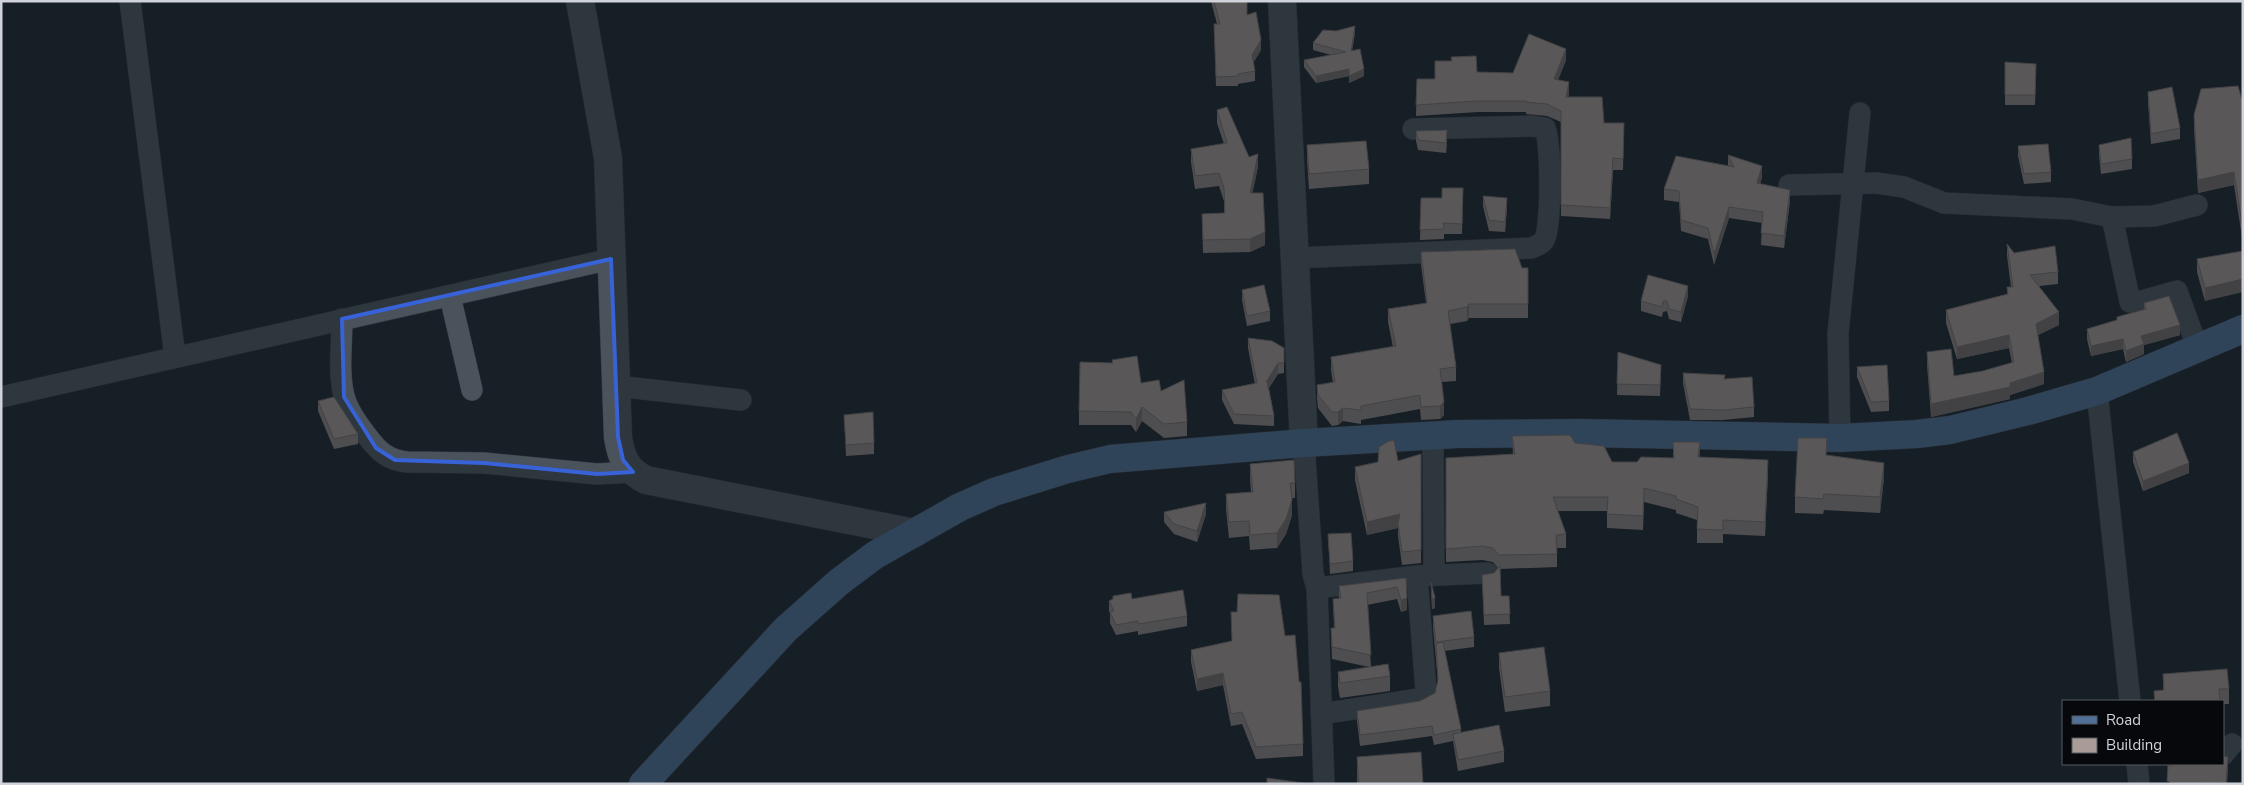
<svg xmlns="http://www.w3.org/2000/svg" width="2244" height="785" viewBox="0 0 2244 785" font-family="'Nunito Sans',sans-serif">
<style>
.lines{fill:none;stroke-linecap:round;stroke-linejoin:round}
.street-casing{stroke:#353a40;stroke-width:22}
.secondary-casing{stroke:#353a40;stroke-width:29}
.primary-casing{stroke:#353a40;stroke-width:29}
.street{stroke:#4a525b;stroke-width:21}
.secondary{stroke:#4a525b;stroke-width:28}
.primary{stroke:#4f7198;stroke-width:28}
.wall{fill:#918581}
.shaded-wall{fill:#766c69}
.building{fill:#a99b96;stroke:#766c69}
.marked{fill:none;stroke:#3862d8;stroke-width:4;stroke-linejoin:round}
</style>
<rect width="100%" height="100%" fill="#181f27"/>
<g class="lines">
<g class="street-casing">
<g id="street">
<path d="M130,1l45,356"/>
<path d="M1789,185l87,-2 28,4 40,16 128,6 40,8 42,-1 43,-11"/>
<path d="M2112,217l18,85 4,1 43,-12 21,58"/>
<path d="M1294,258l237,-10c5,-2 10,-3 13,-8 8,-12 7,-99 1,-112l-13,-2 -119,3"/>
<path d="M450,296l22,94"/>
<path d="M342,319c0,25 -4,53 2,77 4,15 14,28 23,40 12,16 21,24 40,26l77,1 113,11 36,-2"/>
<path d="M616,386l125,14"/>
<path d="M2097,391l33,310"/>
<path d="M1,397l610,-138"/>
<path d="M1433,436l1,139"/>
<path d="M1840,438l-2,-104 22,-221"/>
<path d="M1304,443l9,131 4,14 7,196"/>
<path d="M1317,588l100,-12 71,-3"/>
<path d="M1321,714l97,-15 7,-4 1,-4 -9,-115"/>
<path d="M2223,755l9,-11"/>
<path d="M2137,764l2,20"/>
</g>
</g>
<g class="secondary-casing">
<g id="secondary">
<path d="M580,1l28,157 10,279c3,20 8,33 28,43l269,53"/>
<path d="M1282,1l22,442"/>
</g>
</g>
<g class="primary-casing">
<path id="primary" d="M643,784l143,-155 53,-47 36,-27 85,-48 34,-15 74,-23 42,-10 194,-16 154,-9 121,-1 261,5 77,-4 33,-4 78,-19 69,-20 146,-62"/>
</g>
<use href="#street" class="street"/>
<use href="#secondary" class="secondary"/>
<use href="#primary" class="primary"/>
</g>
<g class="wall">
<path d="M1211,1h36v14l14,35 -8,13 2,8v10l-17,3v2h-22l-2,-62h3z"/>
<path d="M1355,33l-3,17 12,26 -15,7v-7l-33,7 -12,-16v-7l27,-5 -18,-5v-7z"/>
<path d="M1566,60l-8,20 11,13 -1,4 36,26h20l-1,47h-10l-3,49 -49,-3v-94l-14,-6 -21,-2v-2h-48l-62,4 1,-37h18l42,-7 36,1z"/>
<path d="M2005,62l31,12 -1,31h-30z"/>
<path d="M2148,92l32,36v11l-29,5 -3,-42z"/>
<path d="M2243,104v140l-9,-59 -36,8 -4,-65v-13z"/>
<path d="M1217,110l32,47 9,10 -6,26 13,52 -15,7 -47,1 -1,-39 22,-1v-12l-5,-15 -24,3 -4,-27v-13l33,-5 -7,-21z"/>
<path d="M1416,131l31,10 -1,12 -28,-3 -2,-9z"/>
<path d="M1307,145l62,24v15l-60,5 -2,-29z"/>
<path d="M2099,145l33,14v10l-31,5 -2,-18z"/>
<path d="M2018,146l33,26v10l-27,2 -6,-28z"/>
<path d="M1728,155l34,22 -2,7 30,17 -6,47 -23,-3 1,-22 -33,-5 -15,47 -6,-26 -27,-8 -2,-29 -15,-2v-11l64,-23z"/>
<path d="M1463,188l-1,46h-18v5l-24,1 1,-42h21z"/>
<path d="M1483,196l24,12 -2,24 -16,-1 -6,-25z"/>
<path d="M2007,244l7,9 44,19v12l-19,2 20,39 -21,10 6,49 -34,11v4l-79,18 -4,-52v-13l27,24 29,-5 29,-8 -3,-15 -52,11 -11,-36v-13l61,-16v-7h4l-4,-31z"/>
<path d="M2243,251l-38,50 -8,-29v-13z"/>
<path d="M1421,252l101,16h6v50h-59l-2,3 -17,3 6,43v14l-14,1 2,33 -4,4 -19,1 -1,-11 -59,11v4l-18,-3 -5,4 -6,1 -14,-18 -1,-10v-13l16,-2 -2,-13v-13l62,-10 -5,-25v-13l38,-6 -5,-38z"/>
<path d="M1242,290l28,21v10l-23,5 -5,-26z"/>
<path d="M1688,296l-7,26 -12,-3 -2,-8 -4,1 -1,5 -21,-6v-10z"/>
<path d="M2144,303l36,32 -36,10v9l-18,8 -3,-13 -32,7 -4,-17v-10l30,-9v-3l27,-7z"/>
<path d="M1248,338l36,25v10l-6,1 -9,14 5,28v10l-40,-2 -12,-24v-10l33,-6 -7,-36z"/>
<path d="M1618,352l43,13 -1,31 -43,-1z"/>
<path d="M1112,360l29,23 20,8 26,31v14l-23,2 -22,-17 -6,11 -5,-7h-52v-14l33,-48z"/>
<path d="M1857,367l32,34v10l-18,1 -14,-35z"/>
<path d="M1683,373l42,6 29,28v10l-31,3h-33l-7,-37z"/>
<path d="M318,401l40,33v10l-24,5 -16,-38z"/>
<path d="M844,415l30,28v11l-28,2z"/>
<path d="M1512,436l63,7 37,19h25l36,-4v-16l27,15 68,17 -3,62 -42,-2v9h-26v-23l-21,-7v-3l-32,-8 -1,28 -36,-2v-17h-50l9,23v14h-9v19l-57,2 1,27h8l1,28 -26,1 -2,-50 12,-2 4,-5 -5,-6 -11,-2 -36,2v-104l67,-4z"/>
<path d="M2133,452l56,21 -46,18 -10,-29z"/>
<path d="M1421,454v109l-19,2 -4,-29v-8l-31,7 -12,-55v-13l43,-6z"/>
<path d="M1827,455l57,23 -4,35 -56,-3 -1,4 -28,-1v-16z"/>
<path d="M1250,464l45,19v15h-3v17l-6,19 -9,14 -27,2 -1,-14 -20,2 -3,-29v-15l25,-2 -1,-13z"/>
<path d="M1164,512l42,2 -9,28 -23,-8 -10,-12z"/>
<path d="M1328,534l25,27v10l-23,3z"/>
<path d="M1406,578l1,32 -6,2 -4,-13 -30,6 4,62 19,9v15l-50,7 -2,-11v-15l31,-5 -37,-8 -1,-31h3l-1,-29 6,-1v-12z"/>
<path d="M1431,582l4,26 -3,1 -1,-17z"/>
<path d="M1132,599l55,17v10l-49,9v-4l-22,4 -6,-12v-9l-1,-3v-10z"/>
<path d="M1433,616l41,21v10l-30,4 17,78v4l43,18v11l-46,9 -5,-30 -19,4 -2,-9 -72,10 -3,-25v-10l63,-10 15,-8 3,-11 -5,-55z"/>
<path d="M1232,641l71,103v12l-47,3 -14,-35 -11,2 -8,-41 -26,6 -6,-29v-12z"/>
<path d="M1499,653l51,38v15l-45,6 -6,-44z"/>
<path d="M2163,674l66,15v15h-6v-3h-69v-10h9z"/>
<path d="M1357,757l66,27h-66z"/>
</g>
<g class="shaded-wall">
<path d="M1355,26v7l-4,25v-7z"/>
<path d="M1261,40v10l-9,15v-10z"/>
<path d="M1566,49v11l-12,30v-11z"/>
<path d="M1349,69v7l-33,7v-7z"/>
<path d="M1364,69v7l-15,7v-7z"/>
<path d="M1569,82v11l-3,15v-11z"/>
<path d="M1447,130v11l-1,12v-10z"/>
<path d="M1258,154v13l-8,39v-13z"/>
<path d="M1613,158v12l-3,49v-11z"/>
<path d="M1762,166v11l-5,17v-11z"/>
<path d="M2234,172v13l-36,8v-13z"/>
<path d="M1790,190v11l-6,47v-12z"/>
<path d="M1507,198v10l-2,24v-10z"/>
<path d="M1729,207v11l-15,47v-11z"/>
<path d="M1265,232v13l-15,7v-13z"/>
<path d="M2243,279v13l-38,9v-13z"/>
<path d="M1688,286v10l-7,26v-10z"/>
<path d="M1469,304v14l-2,3v-14z"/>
<path d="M2059,312v13l-23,11v-12z"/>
<path d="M2180,325v10l-36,10v9l-18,8v-11l15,-15z"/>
<path d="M2009,335v13l-52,11v-12z"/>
<path d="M2123,339v10l-32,7v-10z"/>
<path d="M1278,363v11l-12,18v-10z"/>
<path d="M2044,372v12l-34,11v4l-79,18v-13l79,-21z"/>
<path d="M1444,402v13l-4,4v-13z"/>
<path d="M1142,407v14l-6,11v-13z"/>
<path d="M1343,408v13l-5,4v-13z"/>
<path d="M1700,442v13l-2,16v-14z"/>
<path d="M1768,460v14l-3,62v-14z"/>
<path d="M1884,463v15l-4,35v-16z"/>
<path d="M2189,463v10l-46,18v-10z"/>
<path d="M1292,500v15l-6,19 -9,14v-15z"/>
<path d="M1206,503v11l-9,28v-11z"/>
<path d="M1400,514l-2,9v5l-31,7v-13z"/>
<path d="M1407,598v12l-6,2v-12z"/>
<path d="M1435,598v10l-3,1v-10z"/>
<path d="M1223,673v12l-26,6v-12z"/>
<path d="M2228,757v15l-1,12h-1z"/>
</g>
<g class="building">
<path d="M1214,1h33v14l9,-3 5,28 -9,15 3,16 -17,3v2l-22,1 -2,-53h6z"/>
<path d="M1355,26l-4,25 9,-2 4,20 -15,7v-7l-33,7 -12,-16 42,-8 -33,-9 10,-13 13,1z"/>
<path d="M1529,34l37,15 -12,30 15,3 -3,15h36l2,26h20l-1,36 -10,-1 -3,50 -49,-3v-94l-14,-7 -21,-2v-1h-48l-62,4 1,-26h18v-18h17l-1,-4 25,-1 1,16 36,1z"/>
<path d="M2005,62l31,2 -1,31h-30z"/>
<path d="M2238,86l5,18v127l-9,-59 -36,8 -4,-65 7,-26z"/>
<path d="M2172,87l8,41 -29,6 -3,-42z"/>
<path d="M1227,107l22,50 9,-3 -8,39h13l2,39 -15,7 -47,1 -1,-26 23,-1 -1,-25 -5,-15 -24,3 -4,-27 36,-6 -10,-33z"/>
<path d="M1447,130l-1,13 -28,-3 -2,-9z"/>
<path d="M2131,138l1,21 -31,5 -2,-19z"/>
<path d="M1366,141l3,28 -60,5 -2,-29z"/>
<path d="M2048,144l3,28 -27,2 -6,-28z"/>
<path d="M1728,155l34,11 -5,17 33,7 -6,46 -23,-3 2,-21 -34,-5 -15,47 -6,-26 -27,-8 -2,-29 -15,-2 12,-33 58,11z"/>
<path d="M1442,188h21l-1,36 -19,-1 1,6 -24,1 1,-32h21z"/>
<path d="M1483,196l24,2 -2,24 -16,-2z"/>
<path d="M2007,244l7,9 41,-7 3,26 -28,3 29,37 -23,12 8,48 -34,11v4l-79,17 -4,-52 24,-3 3,27 29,-5 31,-9 -5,-27 -52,12 -11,-37 62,-16 -1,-7h6z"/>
<path d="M1515,249l7,19h6v36h-59l-2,3 -19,4 8,56 -16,2 4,33 -4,4 -19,1 -1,-12 -59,11v4l-18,-2 -5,4h-6l-14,-17 -1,-10 18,-3 -4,-25 65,-11 -8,-37 39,-6 -6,-51z"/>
<path d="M2243,251v28l-38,9 -8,-29z"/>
<path d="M1648,275l40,11 -7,26 -12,-3 -2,-8h-4l-1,6 -21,-6z"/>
<path d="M1264,285l6,26 -23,5 -5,-26z"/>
<path d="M2169,296l11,29 -39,11 3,8 -18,7 -3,-12 -32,7 -4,-17 30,-9v-3l29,-8 -2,-6z"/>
<path d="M1248,338l24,3 12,7v15h-6l-12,19 1,-1 7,35 -40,-2 -12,-24 35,-7z"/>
<path d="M1618,352l43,13 -1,20 -43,-1z"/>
<path d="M1137,356l4,27 18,-3 2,11 23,-11 3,42 -23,2 -22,-17 -6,12 -5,-7 -52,-1 1,-49 33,1 -1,-3z"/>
<path d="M1887,365l2,36 -18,1 -14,-35z"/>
<path d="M1683,373l42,2 -1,4 28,-2 2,30 -31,3 -33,-1z"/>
<path d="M334,397l24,37 -24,5 -16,-38z"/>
<path d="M873,412l1,31 -28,2 -2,-30z"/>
<path d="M2177,433l12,30 -46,18 -10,-29z"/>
<path d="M1570,435l5,8 29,3 8,16h25l4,-5 33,1 -1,-16h27l-2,15 70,3 -3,62 -42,-2v10l-26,-1 1,-22 -22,-8v-3l-32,-8 -1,28 -36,-2 1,-17h-55l13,37 -10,1 1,19 -58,1 -6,-7 -11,-2 -36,3v-91l69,-4 -3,-18z"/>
<path d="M1798,438h29l-1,17 58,8 -4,34 -56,-3 -1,5 -28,-2z"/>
<path d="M1394,440l4,21 23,-7v96l-19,2 -4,-29 2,-9 -33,8 -12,-55 23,-5 1,-15 10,-6z"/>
<path d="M1294,460l1,23h-5l2,17 -6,19 -9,14 -27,2 -1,-14 -20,1 -3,-28 27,-2 -3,-28z"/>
<path d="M1206,503l-9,28 -23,-7 -10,-12z"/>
<path d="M1351,533l2,28 -23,3 -2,-30z"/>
<path d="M1500,566l1,30h8l1,18 -26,1 -2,-40 12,-2z"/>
<path d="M1406,578l1,20 -6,2 -4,-13 -30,6 4,62 -39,-8 -1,-19h4l-2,-29 8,-1 -2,-12z"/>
<path d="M1431,582l4,16 -3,1z"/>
<path d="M1183,590l4,26 -49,8v-3l-22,4 -6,-13 4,-1 -5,-10 4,-2v-3l18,-3 1,6z"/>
<path d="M1238,594l41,1 6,41 10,-1 4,47h2l2,62 -47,3 -14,-35 -11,2 -8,-41 -26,6 -6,-29 41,-9 -1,-29h6z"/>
<path d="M1471,611l3,26 -38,5 -3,-26z"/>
<path d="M1443,642l18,87 -27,6 -2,-9 -72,9 -3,-24 63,-10 15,-8 3,-13 -2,-36z"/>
<path d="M1544,647l6,44 -45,6 -6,-44z"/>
<path d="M1388,664l2,12 -50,7 -2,-11z"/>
<path d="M2227,669l2,20h-10l1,12h-65l-1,-10 10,-1 -1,-16z"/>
<path d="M1499,725l5,26 -46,9 -5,-26z"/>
<path d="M1421,752l2,32h-64l-2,-27z"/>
<path d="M2223,756l5,1 -2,26 -56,1v-2l-3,-1 1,-16 4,1v-2h51z"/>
<path d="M1267,778l43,6h-43z"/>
</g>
<path d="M0 0H2244V785H0ZM611,259l7,178 5,23 10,12 -36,2 -113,-11 -89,-3 -19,-12 -32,-51 -2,-78z" fill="#181f27" fill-opacity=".55" fill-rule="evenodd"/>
<path class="marked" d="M611,259l7,178 5,23 10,12 -36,2 -113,-11 -89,-3 -19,-12 -32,-51 -2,-78z"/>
<rect width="2244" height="785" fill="none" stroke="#d0d4da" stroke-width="5"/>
<rect x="2062" y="700" width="162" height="65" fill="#06080c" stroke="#575a5e"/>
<rect x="2072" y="716" width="25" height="8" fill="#4f7198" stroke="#575a5e"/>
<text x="2106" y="725" font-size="15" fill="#d0d4da">Road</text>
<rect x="2072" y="738" width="25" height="15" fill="#a99b96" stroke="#575a5e"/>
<text x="2106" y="750" font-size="15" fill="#d0d4da">Building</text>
</svg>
